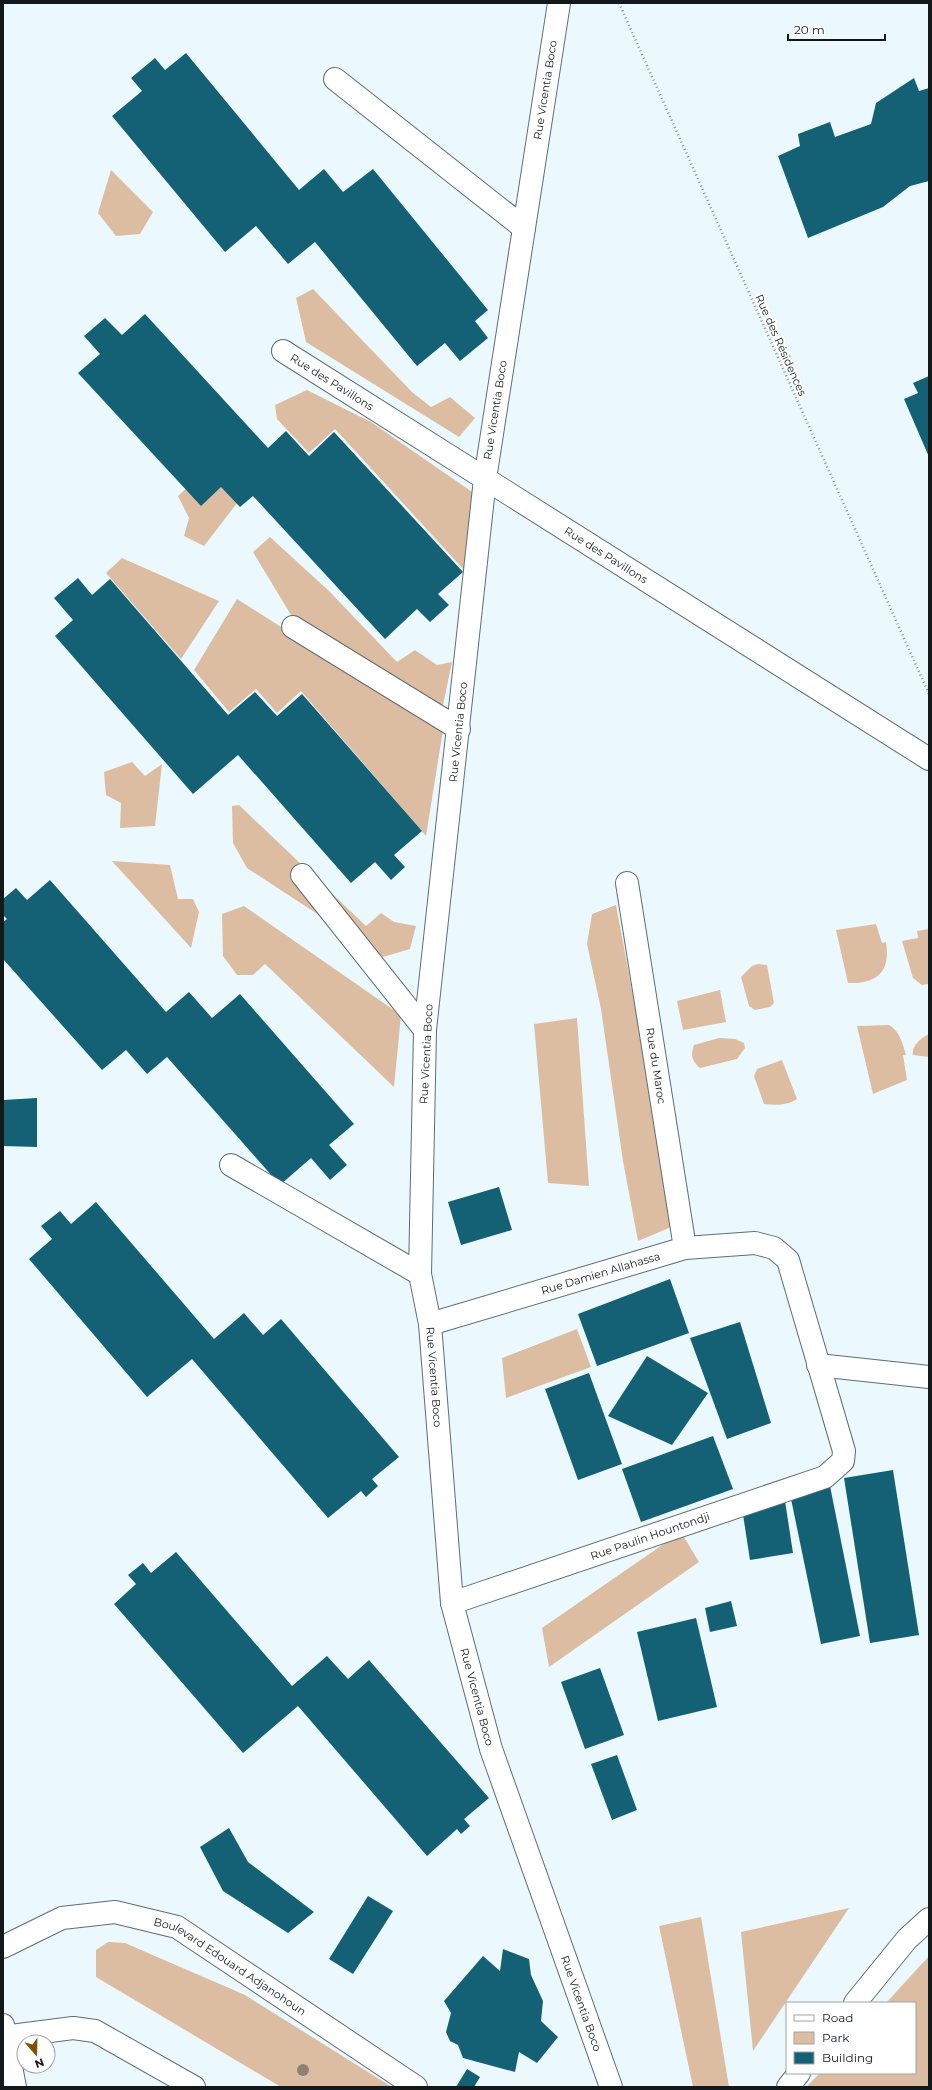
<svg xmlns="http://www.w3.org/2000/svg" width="932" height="2090" viewBox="0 0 932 2090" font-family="Montserrat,sans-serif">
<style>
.green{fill:#dcbda2}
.building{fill:#146074}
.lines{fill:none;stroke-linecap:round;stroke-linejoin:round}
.minor-casing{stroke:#5e6e73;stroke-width:24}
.path{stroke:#899397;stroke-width:2.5;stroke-dasharray:1 3;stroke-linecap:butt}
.minor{stroke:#fff;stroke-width:22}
.tree{fill:#8e8373}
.labels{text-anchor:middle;stroke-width:4;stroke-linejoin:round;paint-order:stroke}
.street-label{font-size:11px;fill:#13191b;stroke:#fff}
</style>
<rect width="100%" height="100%" fill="#ebf9fe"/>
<g class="green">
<path d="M111,170l42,42 -13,22 -24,2 -18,-23z"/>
<path d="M313,289l99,103 19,15 19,-10 25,21 -16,19 -153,-95 -10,-44z"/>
<path d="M307,390l64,32 104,72 -10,77 -130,-142 -26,24 -32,-34 -2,-14z"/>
<path d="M210,474l31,24 -37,48 -20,-10 5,-18 -11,-22 18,-16z"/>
<path d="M270,537l59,54 68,71 18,-12 22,15 15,-3 -10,48 -151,-95 -38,-63z"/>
<path d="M122,558l97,43 -38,58 -75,-86z"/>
<path d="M237,599l206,131 -17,106 -125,-145 -24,22 -21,-24 -27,23 -35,-42z"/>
<path d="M132,762l13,14 17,-12 -7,62 -35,2 1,-25 -15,-8 -2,-23z"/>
<path d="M239,805l127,121 15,-13 13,9 22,4 -6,23 -27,8 -136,-89 -14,-25 -1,-37z"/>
<path d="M112,861l58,4 8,34h15l6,13 -8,36z"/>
<path d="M616,905l60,320 -38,16 -15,-80 -22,-152 -14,-65 5,-30z"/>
<path d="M244,906l157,109 -7,72 -129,-123 -12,11h-16l-14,-19 -1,-42z"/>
<path d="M876,924l6,19 4,-1c5,30 -9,42 -38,41l-12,-53z"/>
<path d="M929,929v55l-7,1 -9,-7 -11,-37 16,-3 -1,-7z"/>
<path d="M758,964l9,1 7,38 -4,4 -15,3 -6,-4 -8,-29 11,-11z"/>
<path d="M720,990l6,32 -43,8 -6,-29z"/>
<path d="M577,1018l12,168 -41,-3 -14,-159z"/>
<path d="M889,1025c10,5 14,19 17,30h-3l4,25 -34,14 -16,-68z"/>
<path d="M929,1034v23l-16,-2c-2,-9 8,-17 16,-21z"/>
<path d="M719,1038l16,1 9,4 1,5 -8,11 -37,9c-8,-7 -10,-12 -6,-23z"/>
<path d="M782,1060l15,39c-10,7 -22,6 -33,5l-10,-28 3,-7z"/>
<path d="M577,1329l14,38 -85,31 -4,-40z"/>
<path d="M681,1532l18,30 -150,105 -7,-39z"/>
<path d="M849,1908l-96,143 -12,-119z"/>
<path d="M701,1917l28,170h-36l-34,-161z"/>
<path d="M108,1942l17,1 120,52 147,92h-111l-185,-110v-27z"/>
<path d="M929,1956v131h-123l14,-14h95v-70h-29z"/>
</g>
<g class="building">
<path d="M186,53l113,137 25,-21 19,23 30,-23 115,141 -13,11 13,17 -28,23 -15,-18 -28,23 -102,-124 -27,22 -32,-38 -31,26 -113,-136 30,-25 -11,-13 24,-20 10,12z"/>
<path d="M914,78l5,13 10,-3v93l-19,5 -27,21 -75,31 -30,-82 22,-10 -2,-12 32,-12 5,15 36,-13 5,-21z"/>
<path d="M145,314l123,134 18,-17 23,25 25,-24 129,140 -25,22 11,11 -19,17 -13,-13 -32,30 -132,-143 -13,11 -19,-20 -20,19 -123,-133 22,-19 -16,-18 21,-18 17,17z"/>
<path d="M929,376v81l-25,-58 14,-6 -5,-10z"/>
<path d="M78,578l14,17 18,-16 118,136 27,-23 22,24 25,-22 120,137 -28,24 11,12 -14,13 -16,-18 -24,21 -113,-128 -45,39 -138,-158 18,-16 -19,-22z"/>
<path d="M50,880l116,132 23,-20 23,26 28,-24 114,130 -25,21 18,20 -17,15 -19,-22 -31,27 -113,-128 -20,17 -21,-24 -24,20 -99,-111v-37l4,-3 -4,-4v-16l13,-11 11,12z"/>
<path d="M37,1098v49l-34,-1v-46z"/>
<path d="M499,1187l13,43 -51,15 -13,-43z"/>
<path d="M96,1202l118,137 30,-26 19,22 18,-16 118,138 -27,22 6,7 -12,11 -5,-6 -33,27 -136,-159 -45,38 -118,-138 23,-20 -11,-13 19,-15 11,13z"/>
<path d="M670,1279l19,54 -92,33 -19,-52z"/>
<path d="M740,1322l31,101 -44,16 -37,-101z"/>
<path d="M647,1356l61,37 -36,52 -64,-29z"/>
<path d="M589,1373l33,91 -44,16 -33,-91z"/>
<path d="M713,1436l20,53 -92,33 -19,-53z"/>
<path d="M893,1470l26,165 -49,8 -26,-165z"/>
<path d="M830,1486l30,150 -39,8 -31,-150z"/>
<path d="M785,1501l8,52 -43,7 -8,-52z"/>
<path d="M176,1552l116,134 35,-30 21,23 21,-19 120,138 -25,21 6,7 -9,8 -4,-5 -30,27 -129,-150 -55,47 -129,-149 22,-20 -8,-9 15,-12 8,10z"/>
<path d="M731,1601l6,25 -27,6 -5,-24z"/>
<path d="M696,1618l21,89 -59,14 -21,-89z"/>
<path d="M600,1668l24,67 -39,14 -24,-67z"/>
<path d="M617,1755l20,55 -25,10 -21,-56z"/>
<path d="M229,1828l19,34 66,50 -26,21 -65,-42 -23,-44z"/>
<path d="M368,1896l25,15 -40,63 -24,-15z"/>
<path d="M503,1949l26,10 2,16 12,26 -2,20 17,16 -21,26 -18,-11 -4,20 -52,-14 -5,-13 -8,-4 -4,-9 5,-19 -7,-12 39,-45 17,15z"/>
<path d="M467,2069l13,8 -6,10h-18z"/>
</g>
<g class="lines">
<g class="minor-casing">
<g id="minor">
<path id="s1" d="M559,3l-74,476 -60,551 -5,244 10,50 22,279 39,146 120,338"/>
<path d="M335,79l189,149"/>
<path id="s2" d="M283,351l646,408"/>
<path d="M293,627l166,102"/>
<path d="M302,875l123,155"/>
<path id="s3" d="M627,883l58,365"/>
<path d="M231,1165l189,109"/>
<path id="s4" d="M430,1324l255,-76 70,-5 19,5 14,12 56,191 -1,10 -18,16 -373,126"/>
<path d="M818,1365l111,12"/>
<path id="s5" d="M3,1947l59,-29 53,-6 62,15 239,160"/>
<path d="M855,2003l52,-64 22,-20"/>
<path d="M3,2025l12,62"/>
<path d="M3,2037l70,-9 22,3 99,56"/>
<path d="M788,2087l11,-14"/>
</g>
</g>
<path class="path" d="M619,3l310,691"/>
<use href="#minor" class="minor"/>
</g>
<circle class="tree" cx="303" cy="2070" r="6"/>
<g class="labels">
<g class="street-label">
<text transform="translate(545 90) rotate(-81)" y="4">Rue Vicentia Boco</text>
<text transform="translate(781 345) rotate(66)" y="4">Rue des Résidences</text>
<text dy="4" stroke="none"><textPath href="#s2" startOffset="58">Rue des Pavillons</textPath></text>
<text transform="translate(495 410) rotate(-81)" y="4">Rue Vicentia Boco</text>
<text dy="4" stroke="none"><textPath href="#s2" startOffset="382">Rue des Pavillons</textPath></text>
<text transform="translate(458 732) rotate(-84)" y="4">Rue Vicentia Boco</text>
<text transform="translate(426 1054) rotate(-87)" y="4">Rue Vicentia Boco</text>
<text dy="4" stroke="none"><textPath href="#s3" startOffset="185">Rue du Maroc</textPath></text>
<text dy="4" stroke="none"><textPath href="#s4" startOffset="178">Rue Damien Allahassa</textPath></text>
<text dy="4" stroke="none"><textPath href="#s1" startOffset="1384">Rue Vicentia Boco</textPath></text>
<text transform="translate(650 1536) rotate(-19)" y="4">Rue Paulin Hountondji</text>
<text dy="4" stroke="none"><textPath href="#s1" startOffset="1708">Rue Vicentia Boco</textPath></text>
<text dy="4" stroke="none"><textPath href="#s5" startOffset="248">Boulevard Edouard Adjanohoun</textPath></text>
<text dy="4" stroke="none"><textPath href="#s1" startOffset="2032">Rue Vicentia Boco</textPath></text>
</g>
</g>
<rect width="932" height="2090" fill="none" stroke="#13191b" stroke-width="8"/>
<rect x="786" y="2002" width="130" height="72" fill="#ffffff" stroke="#a1a3a4"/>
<rect x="794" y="2015" width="20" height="6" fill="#ffffff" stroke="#a1a3a4"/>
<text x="822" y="2022" font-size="12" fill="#13191b">Road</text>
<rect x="794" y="2032" width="20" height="12" fill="#dcbda2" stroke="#a1a3a4"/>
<text x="822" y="2042" font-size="12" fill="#13191b">Park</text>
<rect x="794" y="2052" width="20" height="12" fill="#146074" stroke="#a1a3a4"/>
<text x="822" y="2062" font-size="12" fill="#13191b">Building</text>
<g transform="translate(36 2054) rotate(160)"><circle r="19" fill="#ffffff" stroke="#a1a3a4"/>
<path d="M0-3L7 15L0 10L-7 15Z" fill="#874d02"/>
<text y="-6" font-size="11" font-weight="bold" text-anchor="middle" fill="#13191b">N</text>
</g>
<path d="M788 34v6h97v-6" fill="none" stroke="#13191b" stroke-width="2"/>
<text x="794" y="34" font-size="12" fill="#13191b" stroke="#ffffff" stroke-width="3" paint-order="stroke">20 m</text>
</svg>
